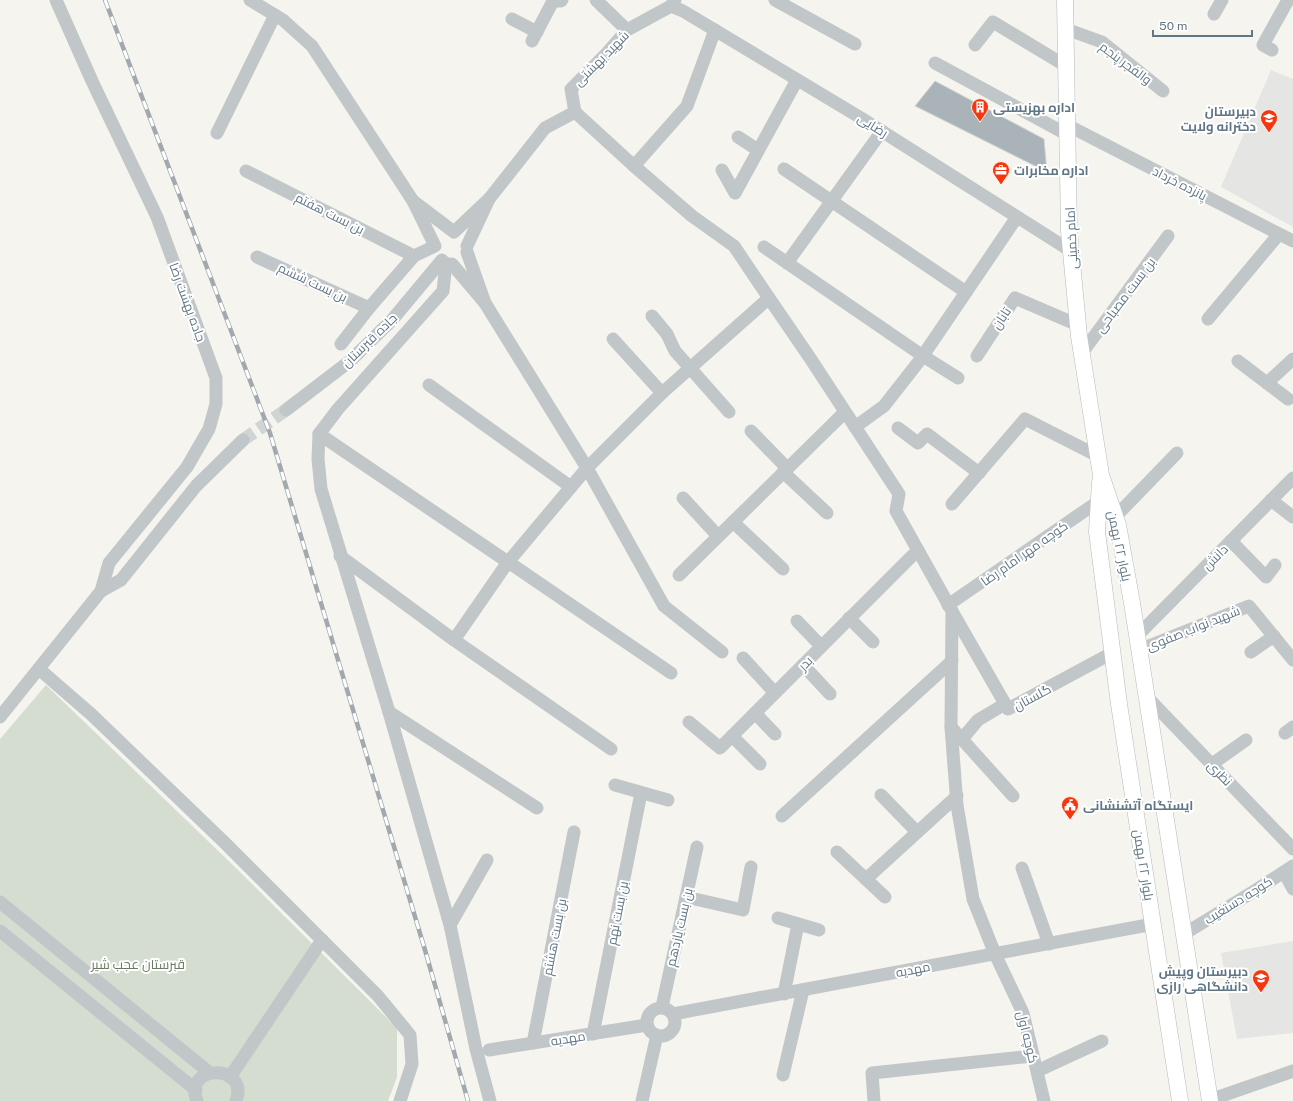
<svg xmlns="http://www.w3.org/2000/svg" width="1293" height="1101" viewBox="0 0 1293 1101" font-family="'Public Sans',Cairo,sans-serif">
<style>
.built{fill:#e5e6e3}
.green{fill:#d5dcd0}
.building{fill:#a9b3b8;stroke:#d5d5d3}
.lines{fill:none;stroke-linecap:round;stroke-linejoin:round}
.minor-tunnel{stroke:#d0d4d4;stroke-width:13;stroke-dasharray:13 6;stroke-linecap:butt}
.major-casing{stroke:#b4b9bc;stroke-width:17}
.minor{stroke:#c1c6c9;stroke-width:13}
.major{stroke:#fff;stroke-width:16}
.rail-casing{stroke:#a1a9ae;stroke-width:4.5}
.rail{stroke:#fff;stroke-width:3;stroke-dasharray:9;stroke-linecap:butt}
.labels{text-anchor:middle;stroke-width:4;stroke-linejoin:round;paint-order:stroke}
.street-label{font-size:13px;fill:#607684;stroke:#fff}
.poi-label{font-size:13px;font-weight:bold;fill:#607684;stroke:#fff;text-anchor:start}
.park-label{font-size:13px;fill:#677a60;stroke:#fff}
</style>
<rect width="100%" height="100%" fill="#f5f4ef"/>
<g class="built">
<path d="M1271,70l22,9v148l-72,-40z"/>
<path d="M1293,941v92l-56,6 -16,-86z"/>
</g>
<path class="green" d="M46,685l191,184 160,159v49l-9,24h-388v-362z"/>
<path class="building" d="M935,81l109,58 3,33 -132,-66z"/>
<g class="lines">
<path class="minor-tunnel" d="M243,440l43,-30"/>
<g class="major-casing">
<g id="major">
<path d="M1065,0l4,231 10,105 22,139 17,50 14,78 78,498"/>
<path d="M1100,482l-3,50 22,172 61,397"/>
</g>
</g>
<g class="minor">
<path d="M56,0l36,81 65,136 59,161v26l-7,25 -22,38 -78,96 -8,28"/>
<path d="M250,0l33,20 29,26 101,155"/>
<path d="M596,0l31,30"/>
<path d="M775,0l80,44"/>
<path d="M671,6l12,5 178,107 210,133"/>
<path d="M1214,14l8,-14"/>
<path d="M512,19l25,13"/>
<path d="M1066,29l36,13 61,49"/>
<path d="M532,41l21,-40h8l1,-1"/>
<path d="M975,45l18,-23 73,44"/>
<path d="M1272,50l-9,-5 25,-45"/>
<path d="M935,63l133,72"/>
<path d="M575,112l59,54 58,50 42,30 35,52 41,60 89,136 -3,17 56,100 -1,116 6,78 16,94 22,55 28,59 21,88"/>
<path d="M1067,125l226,116"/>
<path d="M217,133l58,-118"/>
<path d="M738,137l20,13"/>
<path d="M634,166l53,-60 28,-76"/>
<path d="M784,169l182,123"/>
<path d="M722,170l13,23 62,-113"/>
<path d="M246,171l168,85"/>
<path d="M489,199l56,-71 30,-16 -4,-23 36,-36 20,-23 44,-24 4,-6"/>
<path d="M764,247l159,109 35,22"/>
<path d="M257,257l112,51"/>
<path d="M446,263l-3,28 -105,118 -19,25 -1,25 3,30 68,223 61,213 26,124 14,52"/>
<path d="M787,263l95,-132"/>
<path d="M452,264l33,39 -18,-51"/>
<path d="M485,303l102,165 77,138 58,46"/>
<path d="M652,316l15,18 8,17 54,61"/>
<path d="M1208,319l71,-85"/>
<path d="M613,339l49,54"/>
<path d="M341,344l28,-36 45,-52 21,-10 -22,-45 41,31 35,-33 -22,47"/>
<path d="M1082,353l86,-117"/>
<path d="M977,356l38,-58 63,27"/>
<path d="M1238,361l50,38"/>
<path d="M1267,383l26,-24"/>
<path d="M429,385l142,102"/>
<path d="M286,410l64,-49 42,-41 50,-60"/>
<path d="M855,427l29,-21 36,-46 97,-143"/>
<path d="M898,428l20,15 9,-9 52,39"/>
<path d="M751,431l36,37"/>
<path d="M319,434l189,128 163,111"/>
<path d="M783,472l44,41"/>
<path d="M683,498l35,38"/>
<path d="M1271,500l22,17"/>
<path d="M952,504l73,-85 73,37"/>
<path d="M1115,517l62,-64"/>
<path d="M733,522l50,47"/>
<path d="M1231,541l35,36 9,-12"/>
<path d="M340,556l114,84 157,109"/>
<path d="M679,575l166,-163"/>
<path d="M948,605l151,-104"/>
<path d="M953,613l55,96 104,-56"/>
<path d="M849,618l24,24"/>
<path d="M797,621l24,25"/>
<path d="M1137,636l156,-158"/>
<path d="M454,640l54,-78 79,-94 75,-75 107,-95"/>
<path d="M1139,650l110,-44 44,54"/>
<path d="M1251,652l23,-16"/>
<path d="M743,658l32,35"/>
<path d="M803,665l27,29"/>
<path d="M39,669l53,46 133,128 153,153 32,39 2,29 -12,37"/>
<path d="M1146,696l147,153"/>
<path d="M389,712l148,96"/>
<path d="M755,713l20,21"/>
<path d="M0,717l101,-126 20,-11 75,-94 47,-46"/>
<path d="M689,722l31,26 198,-198"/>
<path d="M951,727l62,69"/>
<path d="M1285,733l8,-6"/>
<path d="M732,736l28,28"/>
<path d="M962,739l16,-19 27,-16"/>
<path d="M1212,764l34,-24"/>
<path d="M615,785l53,15"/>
<path d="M881,795l36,37"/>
<path d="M782,816l170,-155"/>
<path d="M837,852l48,45"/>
<path d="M1022,868l27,76"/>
<path d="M1284,872l9,17"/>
<path d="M866,879l91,-83"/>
<path d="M686,897l57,13 8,-43"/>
<path d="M0,902l210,171"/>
<path d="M778,918l41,12"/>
<path d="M450,925l37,-65"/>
<path d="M0,931l196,159"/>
<path d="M1184,934l72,-44 37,-24"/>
<path d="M784,994l14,-70"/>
<path d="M662,1007l35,-160"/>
<circle cx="661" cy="1022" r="14"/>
<path d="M673,1014l480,-90"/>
<path d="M593,1034l48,-241"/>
<path d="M533,1043l41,-211"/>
<path d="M489,1050l158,-25"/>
<path d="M1037,1071l65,-30"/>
<path d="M783,1075l20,-85"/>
<path d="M230,1077l92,-137"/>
<path d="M1210,1100l83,-29"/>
<path d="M197,1101c-15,-37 53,-38 39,0"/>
<path d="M642,1101l15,-66"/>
<path d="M874,1101l-2,-28 161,-17"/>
</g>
<use href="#major" class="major"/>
<g class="rail-casing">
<path id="rail" d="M105,0l165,433 155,517 43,151"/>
</g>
<use href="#rail" class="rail"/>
</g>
<defs>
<g id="building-pin" transform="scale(0.9)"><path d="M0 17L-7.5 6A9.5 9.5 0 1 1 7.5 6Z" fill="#f5360f" stroke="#fff"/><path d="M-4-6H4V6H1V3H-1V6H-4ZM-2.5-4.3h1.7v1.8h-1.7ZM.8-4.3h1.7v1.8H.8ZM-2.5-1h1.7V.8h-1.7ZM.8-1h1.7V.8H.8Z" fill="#fff"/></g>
<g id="school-pin" transform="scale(0.9)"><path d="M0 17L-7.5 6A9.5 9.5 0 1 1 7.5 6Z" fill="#f5360f" stroke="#fff"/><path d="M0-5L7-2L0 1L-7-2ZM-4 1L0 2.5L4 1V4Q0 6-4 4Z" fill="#fff"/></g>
<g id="office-pin" transform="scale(0.9)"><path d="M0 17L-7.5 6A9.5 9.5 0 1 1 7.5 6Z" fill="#f5360f" stroke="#fff"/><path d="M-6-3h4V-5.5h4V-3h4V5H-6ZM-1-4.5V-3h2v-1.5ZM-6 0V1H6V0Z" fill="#fff"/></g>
<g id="civic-pin" transform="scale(0.9)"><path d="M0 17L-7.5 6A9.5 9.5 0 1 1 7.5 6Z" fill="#f5360f" stroke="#fff"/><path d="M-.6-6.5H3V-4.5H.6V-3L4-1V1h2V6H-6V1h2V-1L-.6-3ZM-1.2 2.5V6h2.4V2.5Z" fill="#fff"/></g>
</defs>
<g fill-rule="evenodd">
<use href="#building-pin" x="980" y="107"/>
<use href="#school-pin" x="1269" y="118"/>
<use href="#office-pin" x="1001" y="170"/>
<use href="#civic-pin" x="1070" y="805"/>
<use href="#school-pin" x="1261" y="978"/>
</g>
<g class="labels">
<g class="street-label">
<text transform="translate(601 58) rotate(-45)" y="5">شهید بهشتی</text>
<text transform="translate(1126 63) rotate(37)" y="5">والفجر پنجم</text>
<text transform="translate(873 125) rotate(32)" y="5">رضایی</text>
<text transform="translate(1180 183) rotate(27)" y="5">پانزده خرداد</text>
<text transform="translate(330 213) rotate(27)" y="5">بن بست هفتم</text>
<text transform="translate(1071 238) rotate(-93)" y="5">امام خمینی</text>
<text transform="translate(313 282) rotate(25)" y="5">بن بست ششم</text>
<text transform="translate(1125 295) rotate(-53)" y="5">بن بست مصباحی</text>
<text transform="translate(188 302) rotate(70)" y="5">جاده بهشت رضا</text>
<text transform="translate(1001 318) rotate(-57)" y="5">تابان</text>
<text transform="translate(369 340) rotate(-44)" y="5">جاده قبرستان</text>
<text transform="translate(1120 546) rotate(78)" y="5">بلوار ۲۲ بهمن</text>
<text transform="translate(1024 553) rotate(-35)" y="5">کوچه مهر امام رضا</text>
<text transform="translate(1215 557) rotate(-45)" y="5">دانش</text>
<text transform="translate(1193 628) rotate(-22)" y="5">شهید نواب صفوی</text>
<text transform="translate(805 663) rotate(-45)" y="5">بدر</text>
<text transform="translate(1032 697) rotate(-28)" y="5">گلستان</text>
<text transform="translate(1220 773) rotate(46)" y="5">نظری</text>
<text transform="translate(1144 865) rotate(81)" y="5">بلوار ۲۲ بهمن</text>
<text transform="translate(1238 900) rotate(-32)" y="5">کوچه دستغیب</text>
<text transform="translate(617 913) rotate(-79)" y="5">بن بست نهم</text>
<text transform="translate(679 927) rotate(-77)" y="5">بن بست یازدهم</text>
<text transform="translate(554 937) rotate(-79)" y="5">بن بست هشتم</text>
<text transform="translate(913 969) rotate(-11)" y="5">مهدیه</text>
<text transform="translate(1028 1037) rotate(76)" y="5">کوچه اول</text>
<text transform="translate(568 1038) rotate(-9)" y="5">مهدیه</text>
</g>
<g class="poi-label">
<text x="993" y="112">اداره بهزیستی</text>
<text x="1256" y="116" text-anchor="end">دبیرستان<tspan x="1256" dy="15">دخترانه ولایت</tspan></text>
<text x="1014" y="175">اداره مخابرات</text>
<text x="1083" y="810">ایستگاه آتشنشانی</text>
<text x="1248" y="976" text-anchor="end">دبیرستان وپیش<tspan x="1248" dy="15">دانشگاهی رازی</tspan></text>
</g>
<g class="park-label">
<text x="138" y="969">قبرستان عجب شیر</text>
</g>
</g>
<path d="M1153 30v6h99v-6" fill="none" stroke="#607684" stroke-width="2"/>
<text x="1159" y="30" font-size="12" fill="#607684" stroke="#ffffff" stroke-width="3" paint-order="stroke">50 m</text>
</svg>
